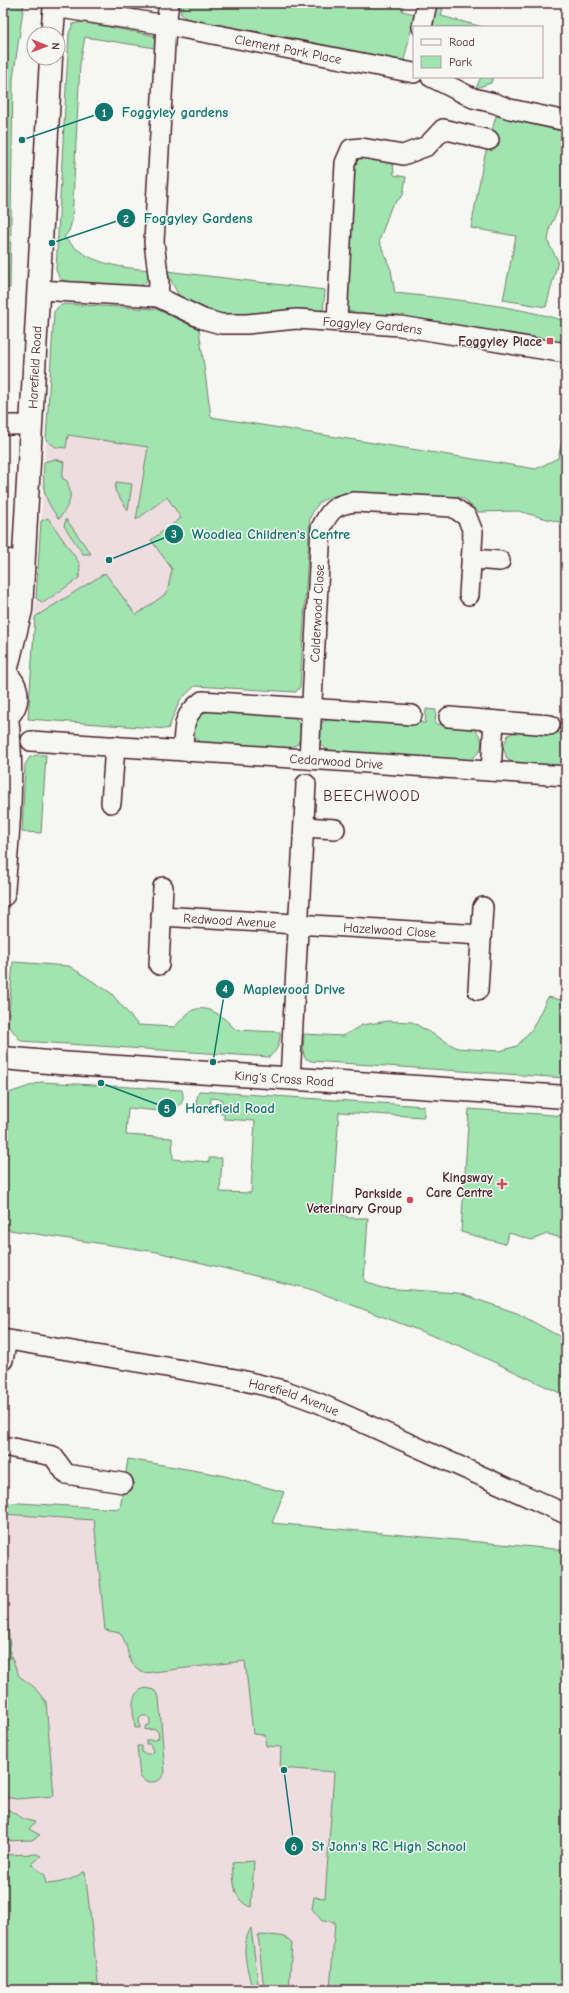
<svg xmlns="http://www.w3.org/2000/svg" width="569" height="1993" viewBox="0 0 569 1993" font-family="'Comic Neue',sans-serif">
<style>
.built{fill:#eedde0}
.green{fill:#a0e4b0;stroke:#75826e}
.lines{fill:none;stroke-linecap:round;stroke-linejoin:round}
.street-casing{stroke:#4a1f2b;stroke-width:22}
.secondary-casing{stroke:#4a1f2b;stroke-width:25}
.street{stroke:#f6f6f2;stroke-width:19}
.secondary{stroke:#f6f6f2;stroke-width:22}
.poi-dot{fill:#d1495b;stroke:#f6f6f2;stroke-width:1.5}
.labels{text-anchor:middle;stroke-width:3;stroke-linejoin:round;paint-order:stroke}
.street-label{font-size:13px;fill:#4a1f2b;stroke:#f6f6f2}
.poi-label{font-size:13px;font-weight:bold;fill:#4a1f2b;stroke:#f6f6f2;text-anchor:end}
.quarter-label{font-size:15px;letter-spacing:1px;fill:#4a1f2b;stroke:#f6f6f2}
.leader{fill:none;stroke:#0f766e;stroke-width:1.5}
.callout-dot{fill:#0f766e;stroke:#f6f6f2;stroke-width:1.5}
.mark-label{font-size:12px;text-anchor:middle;font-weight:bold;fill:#fff}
.callout-label{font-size:14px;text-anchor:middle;font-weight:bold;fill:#0f766e;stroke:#f6f6f2;stroke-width:3;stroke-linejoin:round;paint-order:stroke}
</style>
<rect width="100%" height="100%" fill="#f6f6f2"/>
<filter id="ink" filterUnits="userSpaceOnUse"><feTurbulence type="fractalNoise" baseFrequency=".025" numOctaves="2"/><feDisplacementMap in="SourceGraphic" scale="8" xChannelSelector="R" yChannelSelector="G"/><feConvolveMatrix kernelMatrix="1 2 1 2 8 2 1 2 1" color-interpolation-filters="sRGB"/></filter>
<g filter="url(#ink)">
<g class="built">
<path d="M47,424l141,22 -20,283 -140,-10z"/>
<path d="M3,1502l563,48v440h-563z"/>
</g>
<g class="green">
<path d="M3,3h21l-11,76 -3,209h-7z"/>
<path d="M102,3h38v6z"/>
<path d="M179,3h225l-2,8 13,3 -12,50 -97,-18 -13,-8 -106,-19 -6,-5z"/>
<path d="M432,3h12l-3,13 42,11h-52z"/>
<path d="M82,22l74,14 -1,12 -70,-11 -5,27 -8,157 -3,10 -5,6c24,27 52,30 87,33l-4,11 -9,7 -74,-7 -5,-4 -3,-7 13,-237 4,-9z"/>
<path d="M481,77h12l-2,6 -15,5z"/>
<path d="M496,116l70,16v60l-16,35 -2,15 10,19 -12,46 -43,-7 13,-64 -45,-8 12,-65z"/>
<path d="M360,156l33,6 1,13 12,2 -3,18 -12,12 -12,34 12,29 4,23c58,6 115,12 171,28v22l-164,-27 -59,-2 7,-146z"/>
<path d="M166,271l159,19 -2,22 -75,6 -45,-6 -24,-16z"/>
<path d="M64,304l92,5 43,20 12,88 325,52 22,-11 8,-33v99l-48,-13 -40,1 -15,-14c-29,-1 -116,-11 -138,1 -8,4 -12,12 -15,19l-10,169 -4,5 -101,-6 -15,14 -12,29 -140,-10 7,-102 70,-44 31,42 31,-22 5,-24 -21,-29 30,-22 -14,-21 -31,23 12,-73 -80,-12 -2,13 -10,-1 -10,-7 8,-128 4,-5z"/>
<path d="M55,459l9,3 -2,16 5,3c7,18 2,23 -8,38 -17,-22 -16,-31 -15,-57z"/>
<path d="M116,482l16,2 -4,26 -13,-19z"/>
<path d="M48,518l32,46 -1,14 -36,25 -7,-5 5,-77z"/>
<path d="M66,519l25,35h-8l-19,-28z"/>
<path d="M209,709l81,5 7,6 5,12 -4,12 -10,4 -85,-4 -9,-6c-3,-16 -1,-22 15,-29z"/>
<path d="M426,709l10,1 -1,14 37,2c14,14 13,25 -4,35l-138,-10 -10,-6 -3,-12 5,-11 12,-5 91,6z"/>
<path d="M566,718v50l-50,-4 -9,-5 -4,-12 5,-12 11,-5 45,3z"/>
<path d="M36,755h10l-5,78 -19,-1 3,-67 4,-7z"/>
<path d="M13,962l56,4 42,27 27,32 36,2c6,-5 13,-14 19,-17 18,-6 32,9 43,20l44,2c0,12 -2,18 -11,25l-248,-16 -13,-16z"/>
<path d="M548,997l18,4v77l-255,-17 -6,-3 -2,-6 1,-18 39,2 19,-11 26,-4 24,1 45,26 43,3 17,-5 15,-17z"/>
<path d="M41,1082l141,8c9,29 -37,19 -54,18l-2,27 46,3 1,21 36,3v-4h13l-2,34 31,1 4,-72 -31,-2v-5h-3l1,-15 -11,-1 -1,15 -10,-3 -4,-8 3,-11 225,15v11l-85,-5 -7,97 17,9h19l-4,63 18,7 76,5 59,20 49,27v56l-104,-49 -149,-57 -156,-38 -154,-23v-132l3,-3z"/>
<path d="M469,1109l97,7v123l-19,-5 -15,6 -23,-7 -4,11 -44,-12z"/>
<path d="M128,1459l93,16 63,17 -12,31 294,27v440h-236l5,-68 -13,-1 -10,-12 2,-12 11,1 9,-126 -54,-4 1,-21 -15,-1 -1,-11 -12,-1 -8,-73 -100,12c-22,-10 -13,-23 -25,-40l-15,-3 -11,-110 -91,-6v-12l117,7z"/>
<path d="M3,1580l8,76 8,20 15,11 12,15 8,94 -37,3 -13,-2 -1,7z"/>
<path d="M146,1688l8,2 5,7 6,75c-4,10 -9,10 -19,10l-6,-5 -3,-31h5v6l4,2h4l3,-3 -3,-7h-4v-4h10l3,-3 -1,-5 -3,-3 -10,1v-3l5,-3v-5l-3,-3h-5l-3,3 1,9h-5c-1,-15 -8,-36 11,-40z"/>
<path d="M3,1806l20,13 12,3 -6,7 11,6 -8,5 -29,1z"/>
<path d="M37,1854l4,2 -10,8 14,11 1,9c16,-1 26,-4 39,-13l14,119h-96v-135z"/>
<path d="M254,1861l-3,46c-19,-6 -17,-27 -19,-44z"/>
<path d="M251,1928l8,62h-7c-4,-22 -13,-42 -1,-62z"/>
<path d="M258,1935c11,1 28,-2 34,8l-3,47h-25z"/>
</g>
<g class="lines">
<g class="street-casing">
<g id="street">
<path id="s1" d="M54,7l112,18 248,48"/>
<path d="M422,27l5,-24"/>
<path d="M431,77l42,21 21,5 16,6 56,12"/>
<path id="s2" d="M39,290l119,7 45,22 18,5h26l50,-5 103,7 166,27"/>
<path d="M158,297l1,-15 -5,-40 12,-217 3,-22"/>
<path d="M337,321l8,-158 6,-14 11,-1 41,7 24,-9 16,-17 46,11"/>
<path d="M3,425h15"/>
<path d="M472,559l28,2"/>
<path d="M449,717l101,8"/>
<path id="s3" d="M31,741l535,35"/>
<path d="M183,751c1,-24 -1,-35 19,-50l210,14"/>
<path id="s4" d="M309,759l12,-231c9,-18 13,-23 33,-26l99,5 14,10 6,15 -4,63"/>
<path d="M491,771l3,-50"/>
<path d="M111,803l4,-57"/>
<path d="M304,827l31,2"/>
<path id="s5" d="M161,916l320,19"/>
<path d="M159,965l4,-78"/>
<path d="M478,990l5,-83"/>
<path d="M290,1079l16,-295"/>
<path id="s6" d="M3,1339l233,40 47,11 36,13 247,111"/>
<path d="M3,1360l4,-20"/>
<path d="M3,1446l50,10 13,18 57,9"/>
</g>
</g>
<g class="secondary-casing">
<g id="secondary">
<path d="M52,34l3,-31"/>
<path d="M3,613l6,-52"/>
<path d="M3,673c18,11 18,35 0,46"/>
<path id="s7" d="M5,675l16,-65 30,-552"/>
<path d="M3,895c5,-59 11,-119 4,-178"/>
<path id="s8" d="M3,1058l56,5 507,34"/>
</g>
</g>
<use href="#street" class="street"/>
<use href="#secondary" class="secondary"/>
</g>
</g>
<g class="poi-dot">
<rect x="546" y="337" width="8" height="8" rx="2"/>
<path d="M500 1178h4v4h4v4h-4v4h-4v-4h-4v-4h4z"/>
<circle cx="410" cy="1200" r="4"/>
</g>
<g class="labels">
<g class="street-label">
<text dy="5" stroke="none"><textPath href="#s1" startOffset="238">Clement Park Place</textPath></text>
<text dy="5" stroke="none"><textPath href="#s2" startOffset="340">Foggyley Gardens</textPath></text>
<text dy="5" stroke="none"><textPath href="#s7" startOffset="310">Harefield Road</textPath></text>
<text dy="5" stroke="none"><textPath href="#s4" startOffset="146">Calderwood Close</textPath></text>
<text dy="5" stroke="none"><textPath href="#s3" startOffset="306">Cedarwood Drive</textPath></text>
<text dy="5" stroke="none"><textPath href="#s5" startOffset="69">Redwood Avenue</textPath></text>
<text dy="5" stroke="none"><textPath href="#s5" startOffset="229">Hazelwood Close</textPath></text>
<text dy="5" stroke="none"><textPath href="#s8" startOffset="282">King's Cross Road</textPath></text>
<text dy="5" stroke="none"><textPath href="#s6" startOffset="297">Harefield Avenue</textPath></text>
</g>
<g class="poi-label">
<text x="542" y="346">Foggyley Place</text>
<text x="493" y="1182">Kingsway<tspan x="493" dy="15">Care Centre</tspan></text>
<text x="402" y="1198">Parkside<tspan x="402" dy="15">Veterinary Group</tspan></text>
</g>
<g class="quarter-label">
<text x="372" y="801">BEECHWOOD</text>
</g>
</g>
<path class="leader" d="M22 140L104 112M52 243L126 218M109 560L174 534M213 1062L225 989M101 1083L167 1108M284 1770L294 1846"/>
<g class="callout-dot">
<circle cx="22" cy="140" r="4"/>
<circle cx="52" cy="243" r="4"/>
<circle cx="109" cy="560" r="4"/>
<circle cx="213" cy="1062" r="4"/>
<circle cx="101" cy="1083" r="4"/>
<circle cx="284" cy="1770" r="4"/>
<circle cx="104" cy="112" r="10"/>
<circle cx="126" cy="218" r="10"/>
<circle cx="174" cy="534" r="10"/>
<circle cx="225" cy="989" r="10"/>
<circle cx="167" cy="1108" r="10"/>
<circle cx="294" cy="1846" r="10"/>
</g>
<g class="mark-label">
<text x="104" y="117">1</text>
<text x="126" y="223">2</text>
<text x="174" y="538">3</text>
<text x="225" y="993">4</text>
<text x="167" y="1113">5</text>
<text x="294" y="1851">6</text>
</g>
<g class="callout-label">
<text x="175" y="117">Foggyley gardens</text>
<text x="198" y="223">Foggyley Gardens</text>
<text x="271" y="539">Woodlea Children's Centre</text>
<text x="294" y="994">Maplewood Drive</text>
<text x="230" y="1113">Harefield Road</text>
<text x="389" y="1851">St John's RC High School</text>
</g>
<rect width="569" height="1993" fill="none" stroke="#f6f6f2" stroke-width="16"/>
<rect x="8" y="8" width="553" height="1977" fill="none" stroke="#4a1f2b" stroke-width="1.5" filter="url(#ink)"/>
<rect x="413" y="26" width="130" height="52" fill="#f6f6f2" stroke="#b1a0a2"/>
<rect x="421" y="39" width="20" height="6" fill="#f6f6f2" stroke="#b1a0a2"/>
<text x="449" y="46" font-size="12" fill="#4a1f2b">Road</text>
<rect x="421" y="56" width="20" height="12" fill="#a0e4b0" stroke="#b1a0a2"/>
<text x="449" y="66" font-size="12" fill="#4a1f2b">Park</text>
<g transform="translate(46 46) rotate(91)"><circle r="19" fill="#f6f6f2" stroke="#b1a0a2"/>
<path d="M0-3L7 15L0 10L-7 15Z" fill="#d1495b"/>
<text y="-6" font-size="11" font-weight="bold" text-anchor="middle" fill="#4a1f2b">N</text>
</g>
</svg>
